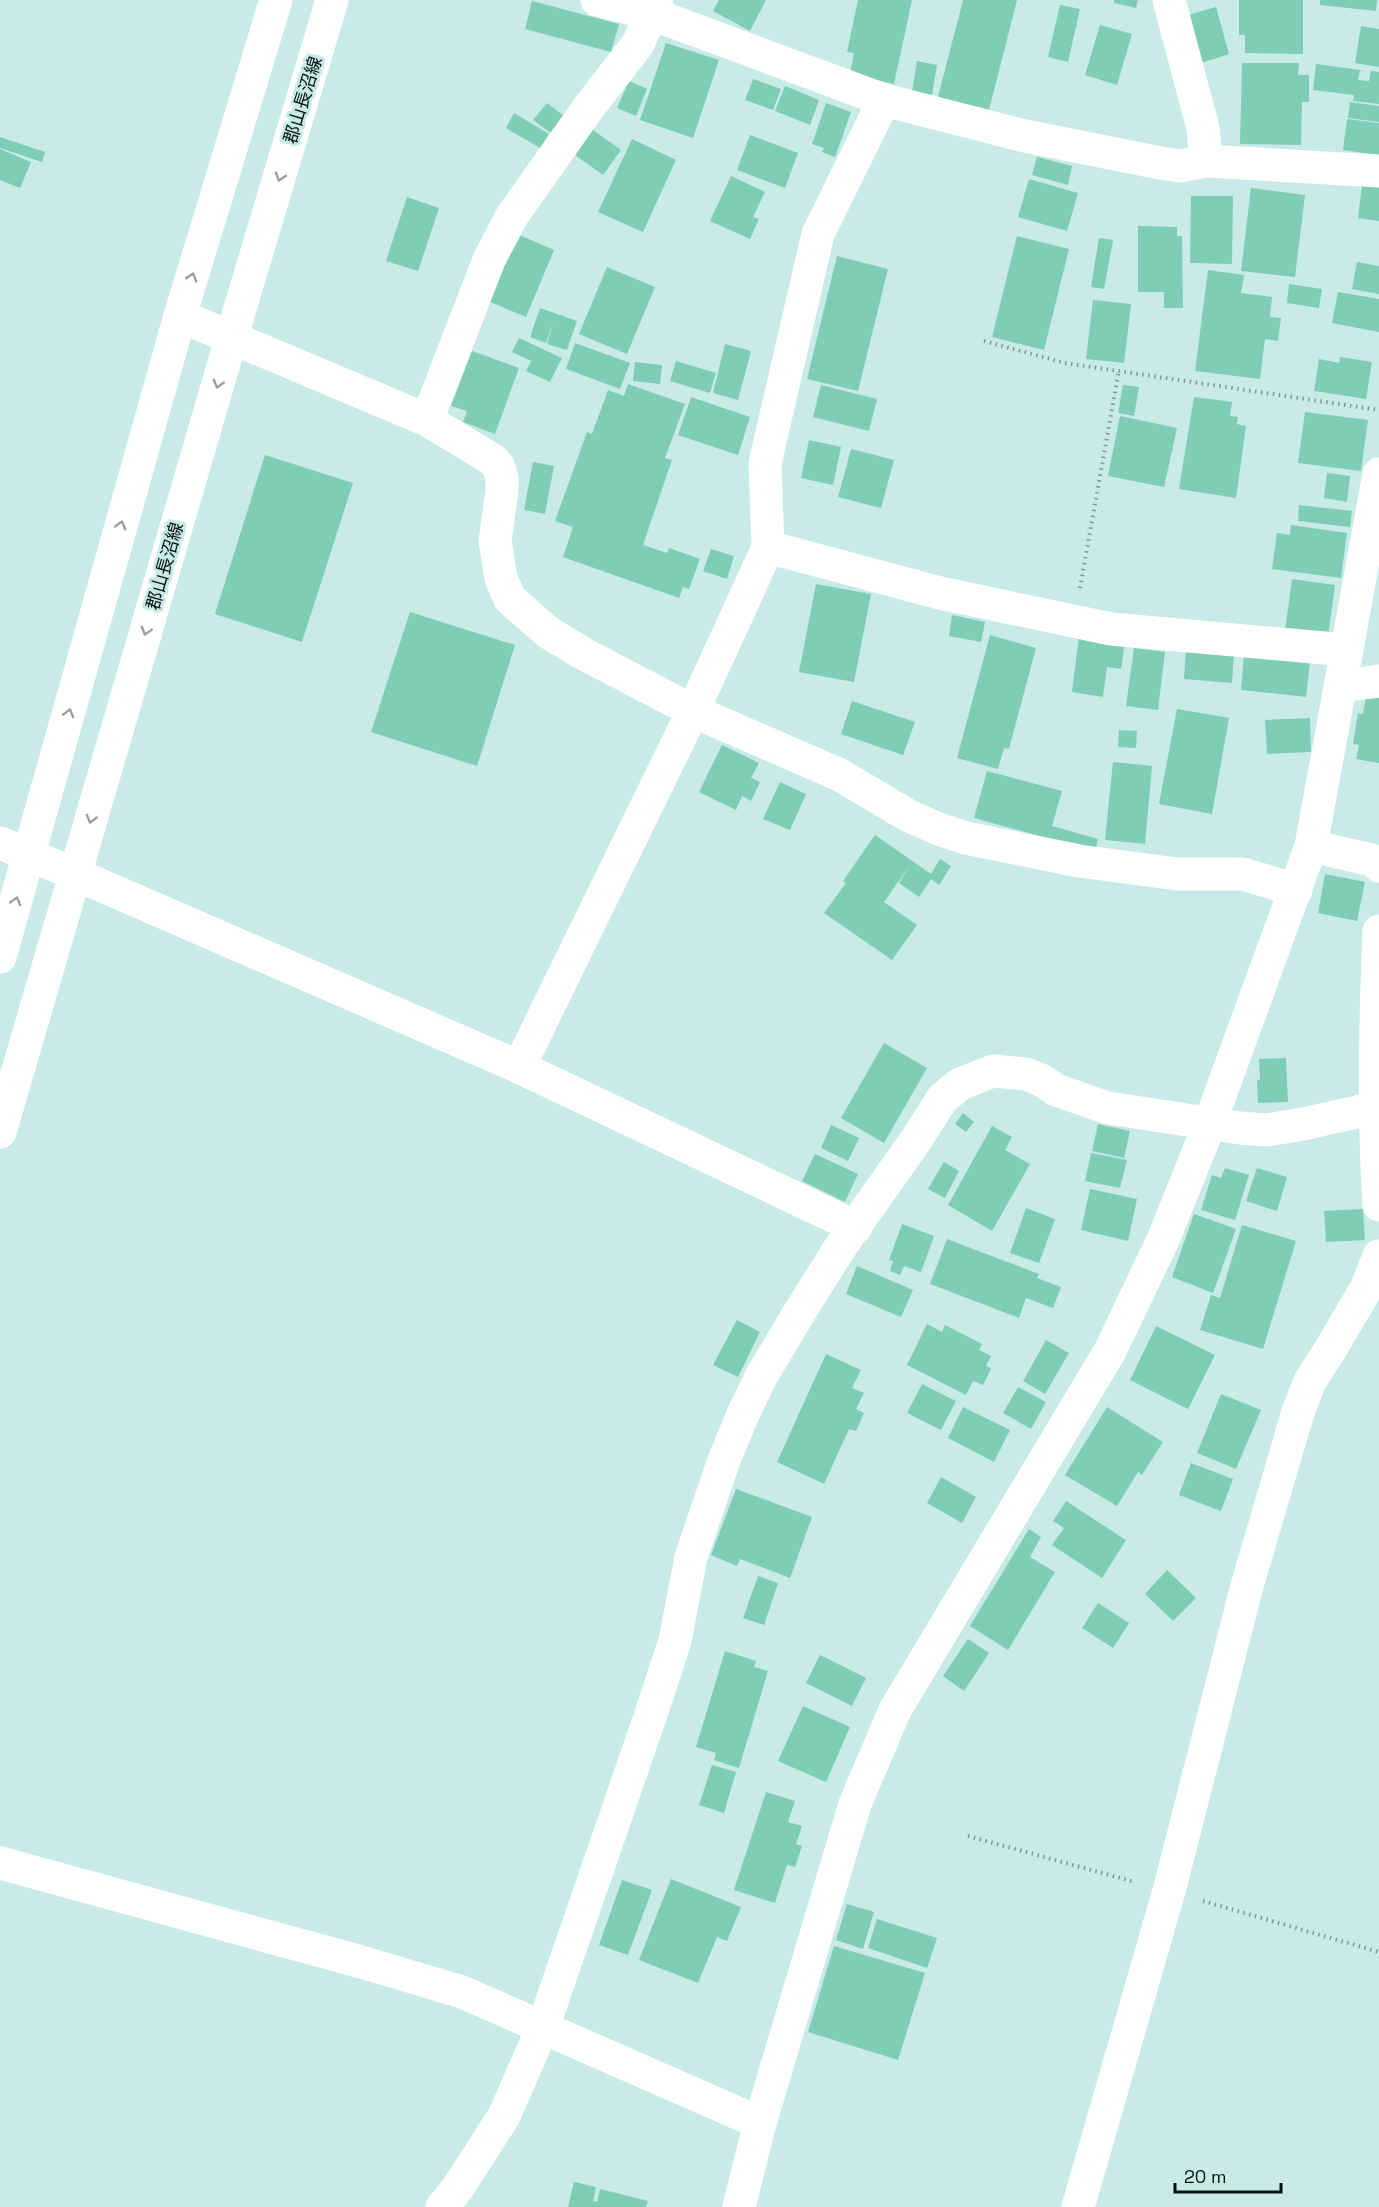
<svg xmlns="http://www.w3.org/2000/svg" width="1379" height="2207" viewBox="0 0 1379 2207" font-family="'Space Grotesk','Noto Sans JP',sans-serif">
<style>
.building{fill:#7ecdb4}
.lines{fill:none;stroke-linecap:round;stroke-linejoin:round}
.path{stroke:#7e9895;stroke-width:4;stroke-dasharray:1.5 4.5;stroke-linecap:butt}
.street{stroke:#fff;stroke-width:33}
.secondary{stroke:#fff;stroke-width:33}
.primary{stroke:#fff;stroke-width:33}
.oneway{stroke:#9b9f9f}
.labels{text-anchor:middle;stroke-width:6;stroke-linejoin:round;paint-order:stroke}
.street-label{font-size:18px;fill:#040f0e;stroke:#c8ebe8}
</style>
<rect width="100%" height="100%" fill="#c8ebe8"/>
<g class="building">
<path d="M719,0h47l-16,31 -37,-20z"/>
<path d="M858,0h54l-18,84 -44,-10 4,-21 -7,-1z"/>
<path d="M963,0h54l-28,110 -51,-13z"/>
<path d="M1114,0h24l-2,8 -22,-5z"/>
<path d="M1239,0h64v54l-58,-1v-18h-6z"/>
<path d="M1320,0h57l-1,11 -56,-6z"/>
<path d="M532,1l87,23 -8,28 -86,-23z"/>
<path d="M1060,5l20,4 -12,53 -20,-5z"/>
<path d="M1216,7l13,47 -28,9 -13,-48z"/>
<path d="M1100,25l32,9 -15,51 -32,-10z"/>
<path d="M1361,26l18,3v38l-24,-4z"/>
<path d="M666,43l53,17 -26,78 -53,-18z"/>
<path d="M917,61l20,4 -5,30 -20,-4z"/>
<path d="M1242,63h57l-1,12h11v27h-7l-1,43 -61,-1z"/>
<path d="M1316,64l44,6 -2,10 11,1 2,-10 8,1v32l-26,-3 1,-6 -41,-5z"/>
<path d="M753,79l28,10 -8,21 -28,-10z"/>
<path d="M629,81l18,8 -11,27 -19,-8z"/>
<path d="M785,86l34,14 -9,25 -35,-14z"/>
<path d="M1350,102l29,4v16l-31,-4z"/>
<path d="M547,103l17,13 -13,17 -18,-13z"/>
<path d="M826,103l25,9 -16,45 -13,-5 2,-4 -12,-4z"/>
<path d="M514,113l35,21 -9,14 -34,-20z"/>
<path d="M1347,119l32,4v32l-36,-5z"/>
<path d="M593,130l28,20 -18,25 -28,-20z"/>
<path d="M750,135l48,18 -13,35 -48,-18z"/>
<path d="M0,137l45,15 -3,10 -42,-14z"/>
<path d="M632,139l44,21 -33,72 -45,-20z"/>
<path d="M0,149l31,13 -11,26 -20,-8z"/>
<path d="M1037,157l35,9 -4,19 -36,-10z"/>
<path d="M731,176l34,16 -12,25 6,2 -9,20 -40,-18z"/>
<path d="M1029,179l49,14 -11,38 -49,-14z"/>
<path d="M1362,185l17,2v34l-21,-3z"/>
<path d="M1251,188l54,7 -10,82 -54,-6z"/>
<path d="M1191,196h42l-1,68 -42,-1z"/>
<path d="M407,197l32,11 -21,63 -32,-10z"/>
<path d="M1138,226l39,1v9h5l1,72h-19v-16h-26z"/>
<path d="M517,234l37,16 -28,67 -38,-16z"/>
<path d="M1017,236l52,13 -25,101 -52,-13z"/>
<path d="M1099,238l14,2 -9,49 -13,-2z"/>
<path d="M837,256l51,13 -30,122 -51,-12z"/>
<path d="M1357,262l22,4v28l-27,-5z"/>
<path d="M607,267l48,20 -28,67 -48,-20z"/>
<path d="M1208,270l36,5 -3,18 31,4 -2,20 11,1 -3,23 -13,-2 -5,40 -65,-8z"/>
<path d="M1289,284l33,5 -3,19 -32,-5z"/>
<path d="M1338,292l41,7v33l-47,-9z"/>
<path d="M1093,300l38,4 -7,59 -38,-4z"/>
<path d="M540,308l37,13 -10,29 -20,-6 6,-21 -7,20 -16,-6z"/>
<path d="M519,338l43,20 -12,24 -24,-11 5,-10 -19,-9z"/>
<path d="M575,343l55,20 -10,26 -54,-20z"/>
<path d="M725,344l26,7 -13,49 -25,-7z"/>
<path d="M472,351l47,17 -24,66 -32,-12 4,-11 -16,-5z"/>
<path d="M1340,357l32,5 -6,37 -52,-8 5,-32 20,4z"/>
<path d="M676,361l40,12 -6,20 -40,-12z"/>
<path d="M635,362l27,3 -2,19 -27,-3z"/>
<path d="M628,384l57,20 -20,54 7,2 -29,85 24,8 2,-5 31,11 -11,30 -6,-2 -4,11 -116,-41 10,-30 -18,-6 32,-89 5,2 16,-44 16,6z"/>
<path d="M821,385l56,14 -8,32 -56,-14z"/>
<path d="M1123,385l16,2 -5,29 -16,-3z"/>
<path d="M691,397l59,20 -12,38 -60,-20z"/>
<path d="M1194,397l38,5 -2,14 8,1 -1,7 9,2 -10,72 -57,-9z"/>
<path d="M1305,412l63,8 -7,51 -63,-8z"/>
<path d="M1120,416l57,12 -13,59 -56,-11z"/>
<path d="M809,440l32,7 -8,38 -32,-7z"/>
<path d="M851,449l43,11 -13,48 -43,-11z"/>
<path d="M265,455l88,28 -51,159 -87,-28z"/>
<path d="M533,462l21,4 -9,48 -21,-4z"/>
<path d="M1327,473l23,3 -3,26 -23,-4z"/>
<path d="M1299,505l53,6 -2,16 -52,-6z"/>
<path d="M1291,525l56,8 -6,45 -69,-9 5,-36 13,2z"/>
<path d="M711,549l23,7 -7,23 -24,-8z"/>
<path d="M1292,579l43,6 -8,59 -43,-6z"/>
<path d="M816,584l55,10 -17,88 -55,-10z"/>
<path d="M410,612l105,33 -38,121 -106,-34z"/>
<path d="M952,615l33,7 -4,20 -32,-6z"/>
<path d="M990,635l46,13 -27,101 -5,-1 -6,21 -41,-11z"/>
<path d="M1079,636l46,7 -4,26 -14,-2 -4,30 -31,-5z"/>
<path d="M1134,648l31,4 -7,58 -32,-4z"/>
<path d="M1186,649l48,4 -2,30 -48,-4z"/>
<path d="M1244,655l66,6 -4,36 -65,-7z"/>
<path d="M1366,696l13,2v65l-23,-4 3,-14 -6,-1 5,-31 5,1z"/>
<path d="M852,701l63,21 -12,33 -62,-21z"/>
<path d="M1177,709l52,9 -17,96 -53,-10z"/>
<path d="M1310,718l1,34 -44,2 -2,-34z"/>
<path d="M1119,730l18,1 -1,17 -18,-1z"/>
<path d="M722,745l37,18 -8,15 9,4 -9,19 -9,-5 -6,14 -37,-18z"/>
<path d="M1113,762l39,4 -7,78 -40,-4z"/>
<path d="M987,771l75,20 -10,35 46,13 -3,12 -121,-33z"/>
<path d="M780,782l26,12 -16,36 -27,-11z"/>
<path d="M875,835l56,39 9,-15 11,7 -12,19 -8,-6 -12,18 -20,-14 11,-18 -26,37 33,23 -25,35 -68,-47 22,-30 -3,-2z"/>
<path d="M1325,874l40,8 -8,39 -39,-8z"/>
<path d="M884,1043l43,25 -43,75 -43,-25z"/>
<path d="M1286,1058l2,44 -30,1 -1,-23h3l-1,-21z"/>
<path d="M963,1113l11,9 -8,10 -11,-8z"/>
<path d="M1098,1124l32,7 -6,27 -32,-7z"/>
<path d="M831,1125l28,13 -11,23 -27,-13z"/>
<path d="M992,1126l20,11 -7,13 25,14 -38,67 -44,-26z"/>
<path d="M1091,1153l36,7 -7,28 -35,-7z"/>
<path d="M815,1154l43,20 -13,28 -43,-21z"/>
<path d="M944,1162l15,9 -14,27 -17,-9z"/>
<path d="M1225,1168l24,7 -14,45 -34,-10 11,-35 9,3z"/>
<path d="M1257,1168l30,9 -10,34 -31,-10z"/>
<path d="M1090,1189l47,10 -9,42 -47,-11z"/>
<path d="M1026,1208l29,11 -16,44 -29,-10z"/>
<path d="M1363,1209l2,31 -39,2 -2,-31z"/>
<path d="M1194,1214l42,15 -23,64 -41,-16z"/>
<path d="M902,1224l32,12 -13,36 -17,-6 -4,9 -10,-4 3,-10 -4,-1z"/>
<path d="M1242,1225l54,16 -33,108 -63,-19 11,-35 9,3z"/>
<path d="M947,1239l92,35 -2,4 24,9 -8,21 -27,-10 -7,20 -89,-34z"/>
<path d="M857,1266l56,24 -12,27 -55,-23z"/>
<path d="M737,1320l23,12 -22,45 -25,-12z"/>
<path d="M927,1324l15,8 3,-7 37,19 -3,6 12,6 -5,10 5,3 -8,16 -10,-4 -7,14 -59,-30z"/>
<path d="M1156,1326l59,29 -27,54 -58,-29z"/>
<path d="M1046,1340l23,13 -24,41 -22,-13z"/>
<path d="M826,1354l35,16 -9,18 12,5 -8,16 8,4 -8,18 -7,-2 -25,55 -47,-22z"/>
<path d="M922,1384l34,17 -15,29 -34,-17z"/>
<path d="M1018,1387l28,15 -15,27 -28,-16z"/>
<path d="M1221,1394l40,16 -25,59 -39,-16z"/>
<path d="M963,1407l47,23 -16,32 -46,-24z"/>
<path d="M1107,1407l56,35 -21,33 -4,-3 -21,34 -52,-31z"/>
<path d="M1191,1463l42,16 -12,32 -42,-16z"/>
<path d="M941,1477l35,20 -14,26 -35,-20z"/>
<path d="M736,1489l76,28 -22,61 -50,-19 -3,7 -26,-11z"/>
<path d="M1066,1501l60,39 -24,38 -50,-33 12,-17 -11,-7z"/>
<path d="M1029,1529l12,8 -11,20 25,15 -47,78 -38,-24z"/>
<path d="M1167,1570l29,28 -23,23 -28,-27z"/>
<path d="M758,1576l20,7 -14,42 -21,-7z"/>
<path d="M1098,1603l31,20 -16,25 -31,-20z"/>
<path d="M968,1639l21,14 -25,38 -21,-15z"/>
<path d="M725,1651l31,10 -2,6 14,4 -29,97 -25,-8 2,-7 -20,-6z"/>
<path d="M820,1655l46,23 -14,28 -46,-23z"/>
<path d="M803,1706l47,21 -24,55 -48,-21z"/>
<path d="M712,1765l24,7 -12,41 -25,-8z"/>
<path d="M766,1792l29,9 -7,21 14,4 -6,18 6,2 -7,21 -8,-2 -12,38 -41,-13z"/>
<path d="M671,1879l70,28 -14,34 -10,-4 -19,46 -59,-23z"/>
<path d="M622,1880l30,10 -24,65 -29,-10z"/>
<path d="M847,1904l27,8 -11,37 -27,-9z"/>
<path d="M877,1919l60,19 -10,30 -59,-20z"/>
<path d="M834,1946l91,27 -27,87 -90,-28z"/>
<path d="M574,2182l22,5 -3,14 4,1 3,-13 48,12 -2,6h-78z"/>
</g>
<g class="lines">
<g class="path">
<path d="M984,341l81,22 314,47"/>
<path d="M1080,588l39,-218"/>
<path d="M968,1836l167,46"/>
<path d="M1203,1901l176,51"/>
</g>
<g class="street">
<path d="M597,0l55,14 232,86 141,36 135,27 20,3 26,-5 173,10"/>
<path d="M657,0l-19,44 -49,63 -77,109 -23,44 -62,160 66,40 6,7 3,11v13l-7,50 6,37 9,21 39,34 35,21 109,57 147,64 69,41 32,14 25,8 113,23 98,13h66l53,16"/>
<path d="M1169,0l34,128 3,33"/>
<path d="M180,316l247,104"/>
<path d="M768,547l172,46 171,36 236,21"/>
<path d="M1341,683l15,1 23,-3"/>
<path d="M0,843l75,31 444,193 337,160"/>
<path d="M1311,846l61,14 5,2 2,4"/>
<path d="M1379,931c-4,92 -6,182 0,274"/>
<path d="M519,1067l174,-356 75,-164 -3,-84 53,-229 66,-134"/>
<path d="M0,1863l358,98 104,31 298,131"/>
<path d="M442,2207l15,-18 47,-73 39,-89 107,-310 25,-76 16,-84 33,-97 20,-48 18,-37 37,-62 42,-67 75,-106 26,-41 18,-15 33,-13 33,3 15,6 15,10 52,18 132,20 27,2 36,-6 71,-16"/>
<path d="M1078,2207l91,-316 78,-305 51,-174 12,-31 20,-31 36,-61 13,-33"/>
</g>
<path class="secondary" d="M739,2207l21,-84 95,-319 40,-94 215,-359 53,-111 45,-112 103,-282 68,-372"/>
<g class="primary">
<path d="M0,957l180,-641 96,-316"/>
<path d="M0,1132l231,-793 101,-339"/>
</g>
</g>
<defs><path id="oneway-chevron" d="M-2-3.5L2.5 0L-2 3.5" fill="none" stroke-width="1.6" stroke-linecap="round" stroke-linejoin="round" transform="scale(1.5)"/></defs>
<g class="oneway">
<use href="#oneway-chevron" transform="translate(280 177) rotate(107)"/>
<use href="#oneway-chevron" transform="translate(192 277) rotate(-73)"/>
<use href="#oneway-chevron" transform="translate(218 384) rotate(106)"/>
<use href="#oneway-chevron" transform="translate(121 525) rotate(-74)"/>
<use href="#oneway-chevron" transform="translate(146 631) rotate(106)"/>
<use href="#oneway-chevron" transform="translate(69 713) rotate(-74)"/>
<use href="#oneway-chevron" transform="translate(91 819) rotate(106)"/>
<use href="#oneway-chevron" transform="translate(16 901) rotate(-74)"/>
</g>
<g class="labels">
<g class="street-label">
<text transform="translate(303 100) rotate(-73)" y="6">郡山長沼線</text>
<text transform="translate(165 566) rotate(-74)" y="6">郡山長沼線</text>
</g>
</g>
<path d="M1175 2183v9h106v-9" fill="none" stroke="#040f0e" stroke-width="3"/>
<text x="1184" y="2183" font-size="18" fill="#040f0e" stroke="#c8ebe8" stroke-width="4.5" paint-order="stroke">20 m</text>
</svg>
